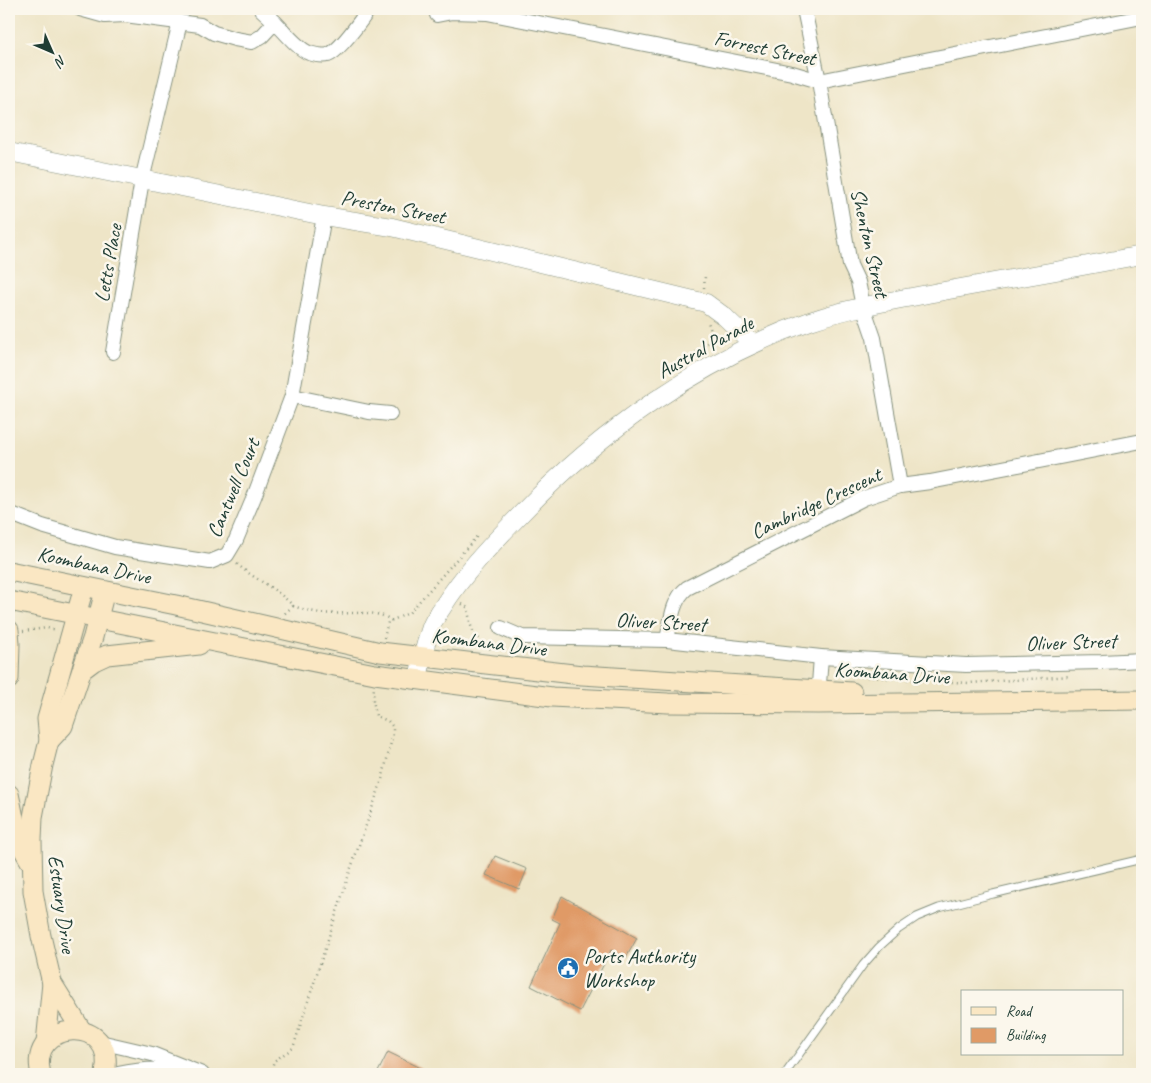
<svg xmlns="http://www.w3.org/2000/svg" width="1151" height="1083" viewBox="0 0 1151 1083" font-family="Caveat,sans-serif">
<style>
.building{fill:#e09a66}
.lines{fill:none;stroke-linecap:round;stroke-linejoin:round}
.service-casing{stroke:#86917e;stroke-width:9}
.minor-casing{stroke:#86917e;stroke-width:16}
.tertiary-casing{stroke:#86917e;stroke-width:19}
.secondary-casing{stroke:#86917e;stroke-width:21}
.path{stroke:#86917e;stroke-width:2.5;stroke-dasharray:1 4;stroke-linecap:butt}
.service{stroke:#fff;stroke-width:7}
.minor{stroke:#fff;stroke-width:14}
.tertiary{stroke:#fff;stroke-width:18}
.secondary{stroke:#fae7c3;stroke-width:19}
.labels{text-anchor:middle;stroke-width:5;stroke-linejoin:round;paint-order:stroke}
.street-label{font-size:21px;fill:#1f3d34;stroke:#fbf7ec}
.poi-label{font-size:21px;fill:#1f3d34;stroke:#fbf7ec;text-anchor:start}
</style>
<rect width="100%" height="100%" fill="#fbf7ec"/>
<filter id="ink" filterUnits="userSpaceOnUse"><feTurbulence type="fractalNoise" baseFrequency=".02" numOctaves="2"/><feDisplacementMap in="SourceGraphic" scale="10" xChannelSelector="R" yChannelSelector="G"/><feConvolveMatrix kernelMatrix="1 2 1 2 8 2 1 2 1" color-interpolation-filters="sRGB"/></filter>
<filter id="wash" filterUnits="userSpaceOnUse"><feTurbulence type="fractalNoise" baseFrequency=".0096" numOctaves="4" result="noise"/><feDisplacementMap in="SourceGraphic" scale="20" xChannelSelector="R" yChannelSelector="G"/><feGaussianBlur stdDeviation="1.12" result="paint"/><feColorMatrix in="noise" values="0 0 0 0 0 0 0 0 0 0 0 0 0 0 0 0 0 1.4 0 .05"/><feComposite in="paint" operator="in"/></filter>
<g filter="url(#wash)">
<rect width="100%" height="100%" fill="#eee5c7"/>
<g id="blocks">
<g class="building">
<path d="M495,856l32,13 -8,20 -33,-14z"/>
<path d="M562,896l75,42 -11,20 -15,-8 -31,61 -49,-25 29,-63 -8,-4z"/>
<path d="M388,1052l35,17 -3,5h-43z"/>
</g>
</g>
</g>
<g filter="url(#ink)">
<use href="#blocks" fill-opacity="0" stroke="#86917e" stroke-width="1"/>
<g class="lines">
<g class="service-casing">
<path id="service" d="M785,1074l78,-109 16,-18 20,-18 18,-12 22,-9 54,-14 149,-35"/>
</g>
<g class="minor-casing">
<g id="minor">
<path d="M80,9l25,7 20,-1 75,10 14,8 21,6 17,3 10,-6 13,-14c9,9 23,27 34,31 6,2 14,3 19,2 12,-4 34,-36 41,-46"/>
<path d="M261,9l14,13"/>
<path d="M804,9l15,72 31,184 8,17 5,24 11,32 26,148"/>
<path d="M437,15l15,-3 35,1 305,60 27,8 323,-64"/>
<path d="M113,352l29,-172 38,-158"/>
<path d="M292,396l77,16 21,2"/>
<path d="M9,513l33,13 73,21 95,15 17,-7 9,-15 18,-43 38,-101 32,-180"/>
<path d="M501,628l21,9 145,3 154,17 145,8 136,-3 40,-2"/>
<path d="M667,640c4,-18 5,-40 20,-52l177,-90 36,-12 30,-4 212,-41"/>
<path d="M818,698l3,-41"/>
<path d="M100,1042l52,12 50,20"/>
<path d="M118,1074c22,-5 41,-6 64,-3"/>
</g>
</g>
<g class="tertiary-casing">
<g id="tertiary">
<path d="M9,152l315,64 68,11 314,76 19,14 28,27"/>
<path d="M418,680c3,-18 7,-36 13,-53 2,-6 7,-13 11,-19 21,-34 49,-63 77,-92 80,-84 181,-156 291,-195 45,-15 92,-22 139,-31 64,-11 129,-23 193,-35"/>
</g>
</g>
<g class="secondary-casing">
<g id="secondary">
<path d="M9,571l167,34 204,47 202,23 270,17"/>
<path d="M9,601l366,73 177,23 116,6 150,1 324,-4"/>
<path d="M9,630l1,14 -1,35"/>
<path d="M82,670l12,-9 13,-6 92,-10"/>
<path d="M49,741l14,-15 30,-89 12,-46"/>
<path d="M9,794l10,48 11,19"/>
<path d="M82,1031l-30,-48 -11,-47 -8,-45 -1,-51 1,-23 10,-52 6,-24 -2,-22 37,-132"/>
<path d="M46,1043l6,-60"/>
<path d="M41,1074c-15,-54 77,-61 64,0"/>
</g>
</g>
<g class="path">
<path d="M704,288l1,-12"/>
<path d="M676,368l32,-25 3,-12 -3,-9"/>
<path d="M237,564c18,16 40,24 56,42l-9,8"/>
<path d="M462,604l6,4c3,24 4,26 23,41"/>
<path d="M293,606c9,3 19,6 28,7 20,3 55,-6 71,8"/>
<path d="M23,631l24,-3 10,2"/>
<path d="M384,638l4,-16 21,-9 70,-79"/>
<path d="M852,676l117,7 102,-7"/>
<path d="M270,1074l4,-13 19,-13 58,-180 31,-88 11,-46v-7l-5,-6 -12,-5 -3,-16 1,-13"/>
</g>
<use href="#service" class="service"/>
<use href="#minor" class="minor"/>
<use href="#tertiary" class="tertiary"/>
<use href="#secondary" class="secondary"/>
</g>
</g>
<defs>
<g id="civic-disc" transform="scale(1.125)"><circle r="9.5" fill="#1f6fb2" stroke="#fbf7ec"/><path d="M-.6-6.5H3V-4.5H.6V-3L4-1V1h2V6H-6V1h2V-1L-.6-3ZM-1.2 2.5V6h2.4V2.5Z" fill="#fff"/></g>
</defs>
<g fill-rule="evenodd">
<use href="#civic-disc" x="568" y="968"/>
</g>
<g class="labels">
<g class="street-label">
<text transform="translate(765 48) rotate(12)" y="7">Forrest Street</text>
<text transform="translate(393 207) rotate(11)" y="7">Preston Street</text>
<text transform="translate(870 243) rotate(77)" y="7">Shenton Street</text>
<text transform="translate(108 263) rotate(-80)" y="7">Letts Place</text>
<text transform="translate(705 347) rotate(-29)" y="7">Austral Parade</text>
<text transform="translate(233 488) rotate(-67)" y="7">Cantwell Court</text>
<text transform="translate(816 503) rotate(-25)" y="7">Cambridge Crescent</text>
<text transform="translate(94 565) rotate(12)" y="7">Koombana Drive</text>
<text transform="translate(661 622) rotate(3)" y="7">Oliver Street</text>
<text transform="translate(489 642) rotate(7)" y="7">Koombana Drive</text>
<text transform="translate(1071 642) rotate(-2)" y="7">Oliver Street</text>
<text transform="translate(892 673) rotate(4)" y="7">Koombana Drive</text>
<text transform="translate(62 904) rotate(82)" y="7">Estuary Drive</text>
</g>
<g class="poi-label">
<text x="584" y="963">Ports Authority<tspan x="584" dy="24">Workshop</tspan></text>
</g>
</g>
<rect width="1151" height="1083" fill="none" stroke="#fbf7ec" stroke-width="30"/>
<rect x="961" y="990" width="162" height="65" fill="#fbf7ec" stroke="#a3ada2"/>
<rect x="971" y="1007" width="25" height="8" fill="#fae7c3" stroke="#a3ada2"/>
<text x="1006" y="1016" font-size="15" fill="#1f3d34">Road</text>
<rect x="971" y="1028" width="25" height="15" fill="#e09a66" stroke="#a3ada2"/>
<text x="1006" y="1040" font-size="15" fill="#1f3d34">Building</text>
<g transform="translate(52 52) rotate(135)" stroke="#fbf7ec" stroke-width="4" paint-order="stroke">
<path d="M0-4L9 19L0 12L-9 19Z" fill="#1f3d34"/>
<text y="-8" font-size="14" font-weight="bold" text-anchor="middle" fill="#1f3d34">N</text>
</g>
</svg>
